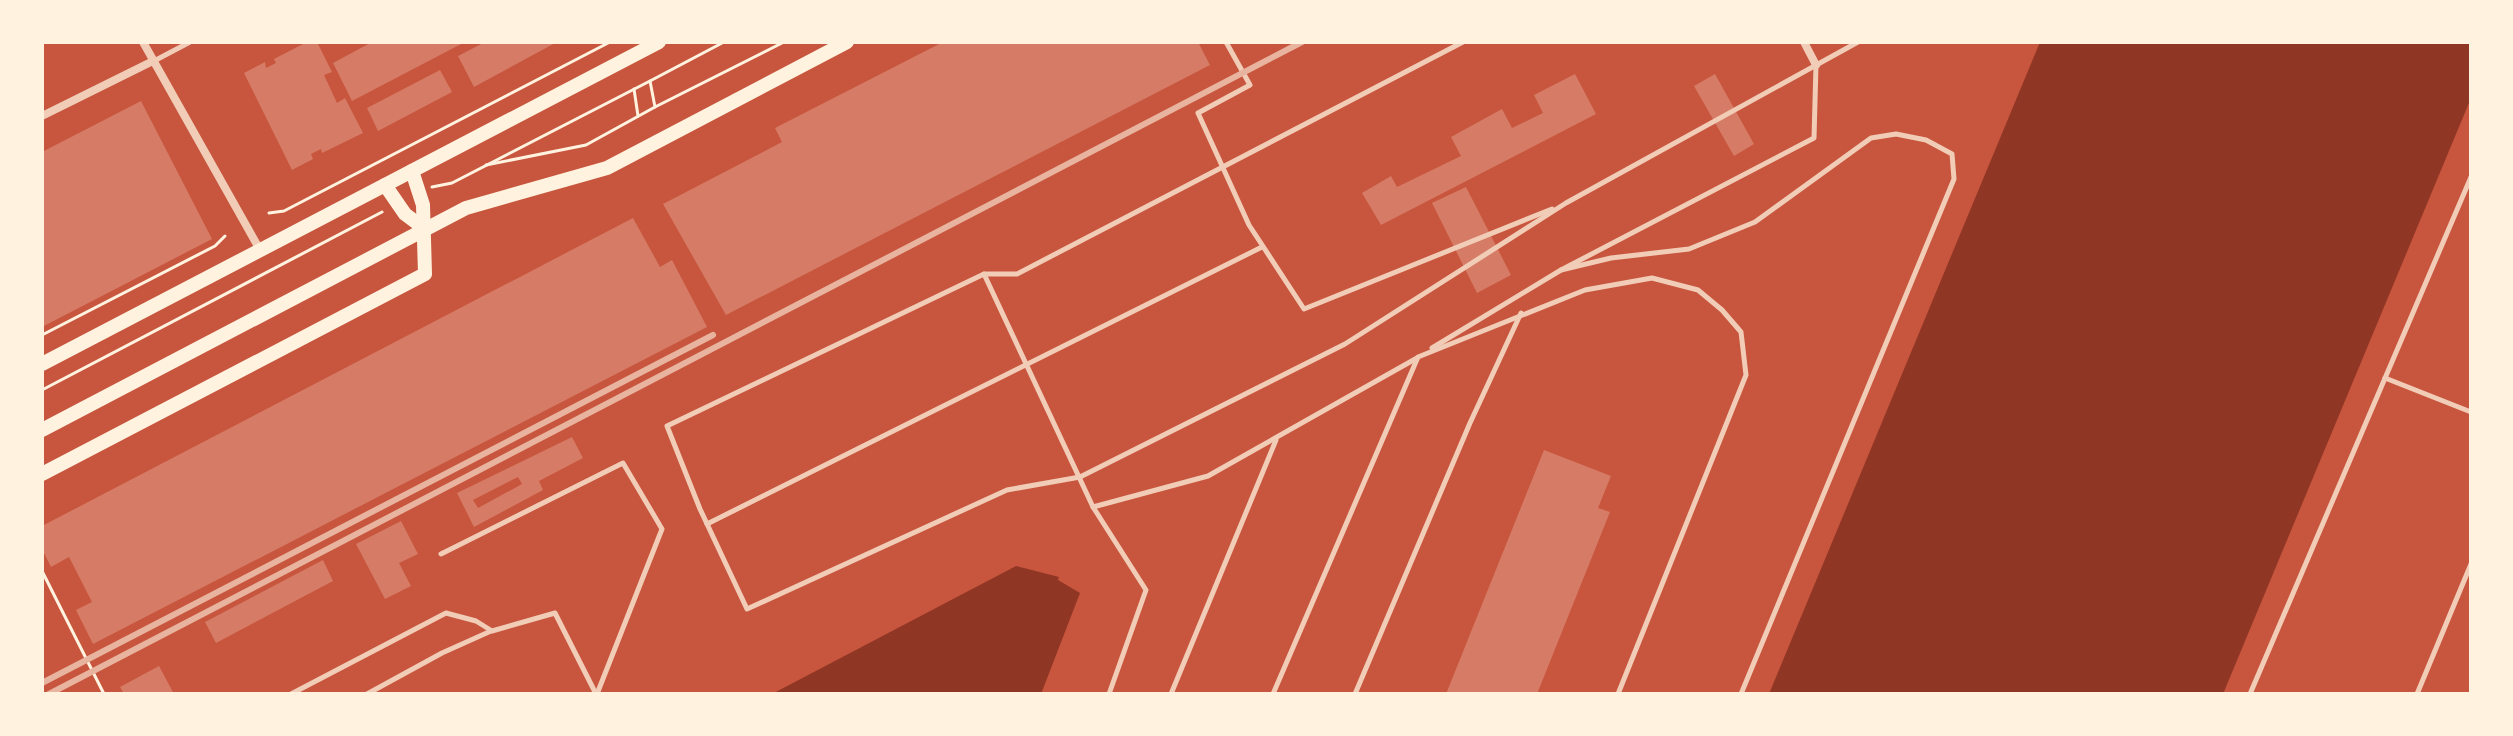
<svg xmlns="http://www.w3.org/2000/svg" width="2513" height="736" viewBox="0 0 2513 736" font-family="'DejaVu Sans',sans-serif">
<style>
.water{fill:#8f3625}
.building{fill:#d67c66;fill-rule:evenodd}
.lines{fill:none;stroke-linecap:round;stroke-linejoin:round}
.path{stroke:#fff3e0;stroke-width:3}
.service{stroke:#f1ccb7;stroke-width:5}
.minor{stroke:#f1ccb7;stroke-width:8}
.secondary{stroke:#fff3e0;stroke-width:14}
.rail{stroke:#e9b49f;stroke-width:6}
</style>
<rect width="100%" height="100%" fill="#c8553d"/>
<g class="water">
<path d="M2040,42h431v56l-248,596h-454z"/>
<path d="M1016,566l43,11 -1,3 22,13 -39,101h-269z"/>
</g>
<g class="building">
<path d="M307,42h10l15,30 -8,3 13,28 8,-5 18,35 -41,20 -1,-4 -10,5 2,5 -21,11 -48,-97 21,-11 1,6 10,-5 -2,-4z"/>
<path d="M372,42h93l-113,59 -19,-38z"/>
<path d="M485,42h72l-83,45 -16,-31z"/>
<path d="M943,42h255l12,23 -484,250 -63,-111 119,-62 -7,-14z"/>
<path d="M440,70l12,22 -74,39 -11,-23z"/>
<path d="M1575,74l21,40 -215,111 -19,-32 29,-17 6,11 64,-31 -10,-19 51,-28 10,19 31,-15 -9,-18z"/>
<path d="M1715,74l39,70 -20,12 -40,-70z"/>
<path d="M141,101l71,138 -170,88v-175z"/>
<path d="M1466,187l45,88 -34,18 -45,-90z"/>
<path d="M633,218l27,49 12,-7 35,67 -614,317 -17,-34 16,-8 -23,-45 -18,10 -9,-18v-23z"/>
<path d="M572,437l11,21 -44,23 4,9 -69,37 -17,-34zM518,477l4,7 -44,24 -5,-8z"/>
<path d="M1544,450l67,26 -13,32 12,4 -73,182h-91z"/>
<path d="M401,521l17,33 -19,9 12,23 -26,13 -29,-55z"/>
<path d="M323,560l10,21 -117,62 -11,-21z"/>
<path d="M159,666l15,28h-50l-4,-7z"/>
</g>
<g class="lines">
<g class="path">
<path d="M724,42l-74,39 5,26 129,-65"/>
<path d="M634,89l4,27"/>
<path d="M486,165l100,-20 69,-38"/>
<path d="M432,187l20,-4 198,-102"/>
<path d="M269,213l15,-2 326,-169"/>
<path d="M42,335l173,-89 10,-10"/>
<path d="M42,390l340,-178"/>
<path d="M42,571l62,123"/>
</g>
<g class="service">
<path d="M1226,42l24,43 -52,28 51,112 55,84 248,-100"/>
<path d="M1463,42l-446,232h-33l-317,152 33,83 47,100 260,-119 73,-13 265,-133 221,-141 292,-161"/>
<path d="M154,61l36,-19"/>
<path d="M1561,270l50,-12 78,-9 66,-27 116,-84 25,-4 30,6 26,14 2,25 -213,515"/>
<path d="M984,274l109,233 53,83 -37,104"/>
<path d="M1432,348l129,-78 253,-132 2,-73"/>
<path d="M2385,378l86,34"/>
<path d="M1093,507l115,-31 209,-118"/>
<path d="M707,524l555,-277"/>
<path d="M441,554l182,-91 39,66 -65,165"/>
<path d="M291,694l155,-81 30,8 16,10 63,-18 41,81"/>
<path d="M367,694l75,-41 49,-22"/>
<path d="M1171,694l105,-254"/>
<path d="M1273,694l145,-337 167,-67 67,-12 46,12 24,20 19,22 5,43 -128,319"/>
<path d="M1355,694l115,-271 51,-110"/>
<path d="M2250,694l221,-517"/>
<path d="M2417,694l54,-130"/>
</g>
<g class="minor">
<path d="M143,42l117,208"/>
<path d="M1804,42l12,23"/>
<path d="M42,116l111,-55"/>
</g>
<g class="secondary">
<path d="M385,185l20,29 20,15"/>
<path d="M42,364l617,-322"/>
<path d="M42,430l424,-222 141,-40 240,-126"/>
<path d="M42,474l383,-200 -2,-69 -11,-34"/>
</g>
<g class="rail">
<path d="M42,683l671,-348"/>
<path d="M49,694l1253,-652"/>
</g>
</g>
<rect width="2513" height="736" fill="none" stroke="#fff3e0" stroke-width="88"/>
</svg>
